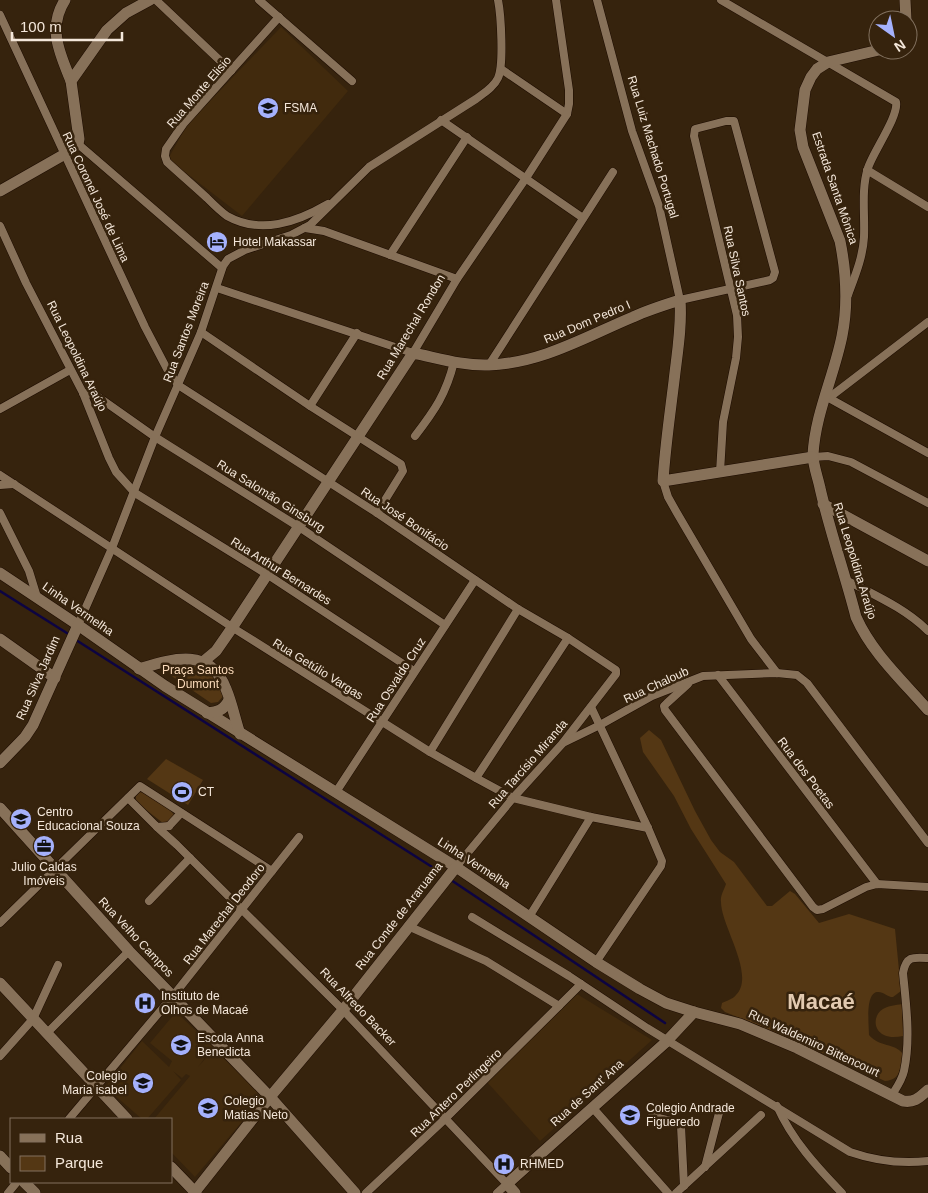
<svg xmlns="http://www.w3.org/2000/svg" width="928" height="1193" viewBox="0 0 928 1193" font-family="Arial,sans-serif">
<style>
.built{fill:#412a0d}
.green{fill:#543714}
.lines{fill:none;stroke-linecap:round;stroke-linejoin:round}
.stream{stroke:#0d0442;stroke-width:2.5}
.street-casing{stroke:#1d0c00;stroke-width:9}
.secondary-casing{stroke:#1d0c00;stroke-width:12}
.street{stroke:#877159;stroke-width:8}
.secondary{stroke:#877159;stroke-width:11}
.labels{text-anchor:middle;stroke-width:5;stroke-linejoin:round;paint-order:stroke}
.street-label{font-size:12px;fill:#f4e7da;stroke:#36230d}
.poi-label{font-size:12px;fill:#f4e7da;stroke:#36230d;text-anchor:start}
.park-label{font-size:12px;fill:#fcdcbc;stroke:#36230d}
.town-label{font-size:22px;font-weight:bold;fill:#e3cab0;stroke:#36230d}
</style>
<rect width="100%" height="100%" fill="#36230d"/>
<g class="built">
<path d="M281,27l67,64 -106,125 -74,-57 19,-34z"/>
<path d="M577,994l75,46 -112,101 -53,-59z"/>
<path d="M176,1012l37,35 -15,20 16,-18 49,48 -68,80 -24,-25v-33h-17l36,-43 -4,-2 -4,4 -9,-7 8,9 -34,39h-5l-37,-32 37,-46 27,26 3,-6 -22,-18z"/>
</g>
<g class="green">
<path d="M171,662l34,2 20,30 -7,8 -7,1 -41,-28 -3,-8z"/>
<path d="M649,730l12,10 34,71 16,29 9,12 14,10 33,44h5l18,-15 5,3 24,29 30,-9 46,15 6,62 -8,6c-6,0 -10,-6 -16,-5 -12,2 -8,33 -8,43 11,13 25,7 34,19 -2,13 -2,26 -18,27l-105,-47 -55,-22 -4,-4 1,-5c4,-2 11,-4 14,-8 20,-20 -15,-69 -15,-93 -1,-6 3,-12 5,-18l-35,-55 -17,-33 -31,-44 -3,-14z"/>
<path d="M166,759l37,21 -15,25 -41,-26z"/>
<path d="M139,792l6,1 26,18 3,4 -4,6 -7,2 -27,-21v-6z"/>
<path d="M902,1004l1,32c-6,1 -13,2 -19,-1 -11,-5 -11,-20 -1,-26 5,-3 13,-4 19,-5z"/>
</g>
<g class="lines">
<g class="stream">
<path d="M0,591l70,44"/>
<path d="M76,640l364,232"/>
<path d="M451,880l214,143"/>
</g>
<g class="street-casing">
<g id="street">
<path d="M156,0l75,71"/>
<path d="M259,0l93,81"/>
<path d="M597,0l35,131 27,75 21,94 90,-20 3,-2 2,-6 -41,-151h-8l-31,8 -1,7 43,179 1,22 -2,21 -13,64 -3,50"/>
<path d="M721,0l175,102c3,14 -23,50 -28,66 -7,21 -3,46 -4,69 -1,20 -9,39 -16,58"/>
<path d="M0,15l145,312 22,42 11,16 199,128 141,96 50,29 48,32v4l-54,70 -49,54 -57,69"/>
<path d="M279,17l-95,106 -18,26 -1,7 2,6c13,12 27,24 40,36 6,6 13,13 20,18 34,19 70,6 101,-12"/>
<path d="M501,69l66,45"/>
<path d="M441,120l142,98"/>
<path d="M78,144l144,124"/>
<path d="M867,170l61,37"/>
<path d="M0,226l26,57 57,110 26,65 7,14 19,21 133,82 146,96"/>
<path d="M305,228l19,3 133,48"/>
<path d="M390,255l77,-118"/>
<path d="M217,288l196,65 44,-74 69,-101 41,-64 2,-10v-14l-13,-90"/>
<path d="M201,332l109,74 91,58 2,7 -26,42"/>
<path d="M489,365l124,-193"/>
<path d="M83,393l11,1 61,43 144,90 146,98"/>
<path d="M827,397l101,56"/>
<path d="M830,397l98,-75"/>
<path d="M310,406l47,-73"/>
<path d="M0,409l70,-39"/>
<path d="M415,436c20,-26 31,-42 39,-74"/>
<path d="M813,457l15,-1 23,6 77,41"/>
<path d="M0,475l238,156 192,121 46,26 37,20 78,19 57,11"/>
<path d="M663,481l5,16 9,16 74,126 26,34"/>
<path d="M0,485l14,-1"/>
<path d="M0,513l29,58 8,26"/>
<path d="M846,580c28,15 59,28 82,51"/>
<path d="M78,625l34,-77 43,-111 46,-105 22,-66 5,-7 17,-9 46,-15 19,-10 59,-58 107,-68c8,-6 18,-12 22,-21 6,-13 3,-63 0,-78"/>
<path d="M718,675l159,209"/>
<path d="M688,684l-21,19 -3,3 1,4 148,197 4,3 6,-1 43,-22 11,-3 51,3"/>
<path d="M591,707l57,121 14,33 -1,5 -65,96"/>
<path d="M563,743l37,-18 52,-29 51,-20 74,-3 20,2 10,8 121,160"/>
<path d="M430,752l88,-143"/>
<path d="M476,778l92,-140"/>
<path d="M336,792l139,-212"/>
<path d="M128,798l29,29 12,-1"/>
<path d="M169,826l12,-13"/>
<path d="M157,827l20,18 166,165 164,174 -10,9"/>
<path d="M149,901l41,-43"/>
<path d="M472,917l97,59 78,52 203,124c26,9 51,12 78,9"/>
<path d="M529,917l62,-100"/>
<path d="M0,923l140,-137 132,85"/>
<path d="M408,926l78,35 73,45"/>
<path d="M47,1033l82,-82"/>
<path d="M0,1056l33,-37 25,-54"/>
<path d="M892,1095c5,-8 10,-15 12,-24 7,-32 2,-67 -1,-98 3,-17 10,-16 25,-15"/>
<path d="M777,1106c15,34 40,61 65,87"/>
<path d="M592,1107l76,86"/>
<path d="M652,1116l27,7 2,3 3,60"/>
<path d="M69,1119l104,-123 126,-159"/>
<path d="M705,1167l14,-54"/>
<path d="M8,1193l9,-11"/>
<path d="M366,1193l80,-75 135,-134"/>
<path d="M676,1193l85,-78"/>
</g>
</g>
<g class="secondary-casing">
<g id="secondary">
<path d="M65,0c-18,28 -5,54 6,81"/>
<path d="M905,0l1,20"/>
<path d="M879,50l-51,12 -11,7 -6,8 -6,13 -5,40 3,17 37,94c6,30 8,65 2,95 -8,40 -27,78 -29,119 0,10 5,23 7,33 10,44 25,86 36,129 16,36 46,63 72,93"/>
<path d="M0,191l65,-37 13,-10 1,-5 -8,-58 36,-51 19,-17 24,-13"/>
<path d="M823,504l105,57"/>
<path d="M0,573l78,52 87,61 291,181 140,95 44,27 26,14 28,9 46,12 57,24 106,53c12,2 17,-4 25,-11"/>
<path d="M0,639l55,39"/>
<path d="M204,661l12,-10 16,-23 181,-275c25,5 50,13 76,12 53,-2 96,-28 144,-48 15,-7 31,-12 47,-17 2,27 -3,54 -6,81 -4,33 -9,67 -11,100l150,-24"/>
<path d="M139,669c33,-10 71,-23 87,20 6,14 9,30 14,45"/>
<path d="M207,713c11,-1 17,-3 22,-13"/>
<path d="M0,763l25,-26 8,-12 45,-100"/>
<path d="M0,808l129,143 141,146 85,96"/>
<path d="M0,983l127,136"/>
<path d="M0,1156l11,12"/>
<path d="M171,1167l25,26"/>
<path d="M24,1182l11,11"/>
<path d="M194,1193l76,-96 73,-87 113,-143"/>
<path d="M515,1193l-8,-9 158,-141 29,-31"/>
</g>
</g>
<use href="#street" class="street"/>
<use href="#secondary" class="secondary"/>
</g>
<defs>
<g id="university-disc" transform="scale(1.125)"><circle r="9.5" fill="#a5b1fc" stroke="#36230d"/><path d="M0-5L7-2L0 1L-7-2ZM-4 1L0 2.5L4 1V4Q0 6-4 4Z" fill="#111"/></g>
<g id="hotel-disc" transform="scale(1.125)"><circle r="9.5" fill="#a5b1fc" stroke="#36230d"/><path d="M-6-4.5h1.5V1H6V5H4.5V3h-9V5H-6ZM-4 0a1.8 1.8 0 1 1 3.6 0ZM.5 0V-2.5h3Q6-2.5 6 0Z" fill="#111"/></g>
<g id="stadium-disc" transform="scale(1.125)"><circle r="9.5" fill="#a5b1fc" stroke="#36230d"/><path d="M0-5a6.5 5 0 1 0 0 10a6.5 5 0 1 0 0-10ZM-3.5-1.8h7v3.6h-7Z" fill="#111"/></g>
<g id="school-disc" transform="scale(1.125)"><circle r="9.5" fill="#a5b1fc" stroke="#36230d"/><path d="M0-5L7-2L0 1L-7-2ZM-4 1L0 2.5L4 1V4Q0 6-4 4Z" fill="#111"/></g>
<g id="office-disc" transform="scale(1.125)"><circle r="9.5" fill="#a5b1fc" stroke="#36230d"/><path d="M-6-3h4V-5.5h4V-3h4V5H-6ZM-1-4.5V-3h2v-1.5ZM-6 0V1H6V0Z" fill="#111"/></g>
<g id="hospital-disc" transform="scale(1.125)"><circle r="9.5" fill="#a5b1fc" stroke="#36230d"/><path d="M-5-5h3v3.5h4V-5h3V5h-3V1.5h-4V5h-3Z" fill="#111"/></g>
</defs>
<g fill-rule="evenodd">
<use href="#university-disc" x="268" y="108"/>
<use href="#hotel-disc" x="217" y="242"/>
<use href="#stadium-disc" x="182" y="792"/>
<use href="#school-disc" x="21" y="819"/>
<use href="#office-disc" x="44" y="846"/>
<use href="#hospital-disc" x="145" y="1003"/>
<use href="#school-disc" x="181" y="1045"/>
<use href="#school-disc" x="143" y="1083"/>
<use href="#school-disc" x="208" y="1108"/>
<use href="#school-disc" x="630" y="1115"/>
<use href="#hospital-disc" x="504" y="1164"/>
</g>
<g class="labels">
<g class="street-label">
<text transform="translate(199 92) rotate(-49)" y="4">Rua Monte Elisio</text>
<text transform="translate(653 147) rotate(73)" y="4">Rua Luiz Machado Portugal</text>
<text transform="translate(835 188) rotate(71)" y="4">Estrada Santa Mônica</text>
<text transform="translate(96 197) rotate(65)" y="4">Rua Coronel José de Lima</text>
<text transform="translate(737 271) rotate(78)" y="4">Rua Silva Santos</text>
<text transform="translate(587 322) rotate(-23)" y="4">Rua Dom Pedro I</text>
<text transform="translate(411 327) rotate(-59)" y="4">Rua Marechal Rondon</text>
<text transform="translate(186 332) rotate(-69)" y="4">Rua Santos Moreira</text>
<text transform="translate(77 356) rotate(64)" y="4">Rua Leopoldina Araújo</text>
<text transform="translate(271 496) rotate(32)" y="4">Rua Salomão Ginsburg</text>
<text transform="translate(405 519) rotate(34)" y="4">Rua José Bonifácio</text>
<text transform="translate(855 561) rotate(73)" y="4">Rua Leopoldina Araújo</text>
<text transform="translate(281 571) rotate(32)" y="4">Rua Arthur Bernardes</text>
<text transform="translate(78 609) rotate(35)" y="4">Linha Vermelha</text>
<text transform="translate(318 669) rotate(32)" y="4">Rua Getúlio Vargas</text>
<text transform="translate(38 678) rotate(-66)" y="4">Rua Silva Jardim</text>
<text transform="translate(396 680) rotate(-57)" y="4">Rua Osvaldo Cruz</text>
<text transform="translate(656 685) rotate(-25)" y="4">Rua Chaloub</text>
<text transform="translate(528 764) rotate(-49)" y="4">Rua Tarcísio Miranda</text>
<text transform="translate(806 773) rotate(53)" y="4">Rua dos Poetas</text>
<text transform="translate(474 863) rotate(33)" y="4">Linha Vermelha</text>
<text transform="translate(224 914) rotate(-52)" y="4">Rua Marechal Deodoro</text>
<text transform="translate(399 916) rotate(-52)" y="4">Rua Conde de Araruama</text>
<text transform="translate(136 937) rotate(47)" y="4">Rua Velho Campos</text>
<text transform="translate(358 1007) rotate(46)" y="4">Rua Alfredo Backer</text>
<text transform="translate(814 1043) rotate(25)" y="4">Rua Waldemiro Bittencourt</text>
<text transform="translate(456 1093) rotate(-44)" y="4">Rua Antero Perlingeiro</text>
<text transform="translate(587 1093) rotate(-42)" y="4">Rua de Sant' Ana</text>
</g>
<g class="poi-label">
<text x="284" y="112">FSMA</text>
<text x="233" y="246">Hotel Makassar</text>
<text x="198" y="796">CT</text>
<text x="37" y="816">Centro<tspan x="37" dy="14">Educacional Souza</tspan></text>
<text x="44" y="871" text-anchor="middle">Julio Caldas<tspan x="44" dy="14">Imóveis</tspan></text>
<text x="161" y="1000">Instituto de<tspan x="161" dy="14">Olhos de Macaé</tspan></text>
<text x="197" y="1042">Escola Anna<tspan x="197" dy="14">Benedicta</tspan></text>
<text x="127" y="1080" text-anchor="end">Colegio<tspan x="127" dy="14">Maria isabel</tspan></text>
<text x="224" y="1105">Colegio<tspan x="224" dy="14">Matias Neto</tspan></text>
<text x="646" y="1112">Colegio Andrade<tspan x="646" dy="14">Figueredo</tspan></text>
<text x="520" y="1168">RHMED</text>
</g>
<g class="park-label">
<text x="198" y="674">Praça Santos<tspan x="198" dy="14">Dumont</tspan></text>
</g>
<g class="town-label">
<text x="821" y="1009">Macaé</text>
</g>
</g>
<rect x="10" y="1118" width="162" height="65" fill="#36230d" stroke="#82715f"/>
<rect x="20" y="1134" width="25" height="8" fill="#877159" stroke="#82715f"/>
<text x="55" y="1143" font-size="15" fill="#f4e7da">Rua</text>
<rect x="20" y="1156" width="25" height="15" fill="#543714" stroke="#82715f"/>
<text x="55" y="1168" font-size="15" fill="#f4e7da">Parque</text>
<g transform="translate(893 35) rotate(147)"><circle r="24" fill="#36230d" stroke="#82715f"/>
<path d="M0-4L9 19L0 12L-9 19Z" fill="#a5b1fc"/>
<text y="-8" font-size="14" font-weight="bold" text-anchor="middle" fill="#f4e7da">N</text>
</g>
<path d="M12 32v8h110v-8" fill="none" stroke="#f4e7da" stroke-width="2.5"/>
<text x="20" y="32" font-size="15" fill="#f4e7da" stroke="#36230d" stroke-width="4" paint-order="stroke">100 m</text>
</svg>
